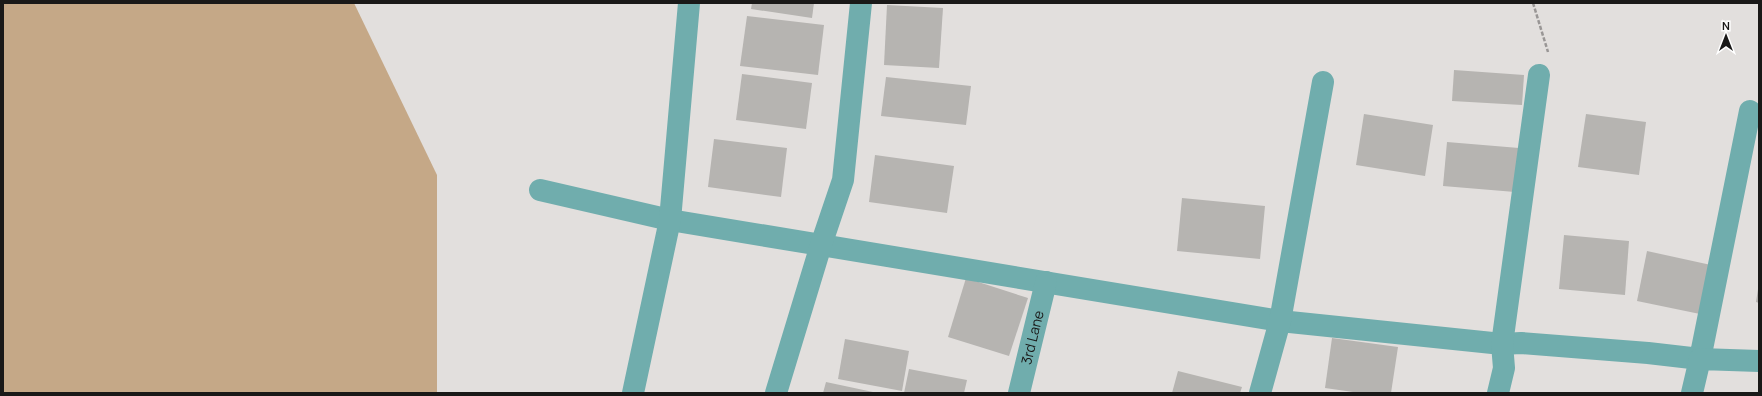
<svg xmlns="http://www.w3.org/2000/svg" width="1762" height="396" viewBox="0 0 1762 396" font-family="Manrope,sans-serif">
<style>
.green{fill:#c5a887}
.building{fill:#b6b4b1}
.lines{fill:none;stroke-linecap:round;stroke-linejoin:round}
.path{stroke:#999695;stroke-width:2.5;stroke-dasharray:4 2;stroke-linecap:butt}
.minor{stroke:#70adad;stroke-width:22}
.labels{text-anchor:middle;stroke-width:3;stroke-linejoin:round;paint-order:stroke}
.street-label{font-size:14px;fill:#1a1918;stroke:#fff}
</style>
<rect width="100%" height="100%" fill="#e2dfdd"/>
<path class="green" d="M3,3h351l83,172v218h-434z"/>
<g class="building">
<path d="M752,3h62l-2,15 -61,-9z"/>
<path d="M887,5l56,3 -4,60 -55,-3z"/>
<path d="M747,16l77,9 -6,50 -78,-9z"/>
<path d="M1454,70l70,5 -2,30 -70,-4z"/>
<path d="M742,74l70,9 -6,46 -70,-9z"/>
<path d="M886,77l85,9 -5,39 -85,-9z"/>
<path d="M1364,114l69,11 -8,51 -69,-11z"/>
<path d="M1586,114l60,8 -7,53 -61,-8z"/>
<path d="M714,139l73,9 -6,49 -73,-10z"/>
<path d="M1447,142l72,6 -4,44 -72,-6z"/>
<path d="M875,155l79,11 -7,47 -78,-11z"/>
<path d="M1182,198l83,8 -5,53 -83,-8z"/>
<path d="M1564,235l65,6 -4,54 -66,-6z"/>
<path d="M1647,251l64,14 -11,49 -63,-13z"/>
<path d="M966,278l62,20 -19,58 -61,-19z"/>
<path d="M1758,289h1v14l-3,-1z"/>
<path d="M1332,338l66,9 -7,46h-31l-35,-5z"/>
<path d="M845,339l64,12 -7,40 -64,-12z"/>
<path d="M909,369l58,11 -3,13h-60z"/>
<path d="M1178,371l64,16 -2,6h-68z"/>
<path d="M826,382l47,10v1h-50z"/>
</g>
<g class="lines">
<path class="path" d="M1533,3l15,49"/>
<g class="minor">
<path d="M540,190l130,30 610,101 222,23 19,-1 127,10 52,6 50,-248"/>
<path d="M633,393l37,-173 19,-217"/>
<path d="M776,393l45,-148 22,-65 18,-177"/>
<path id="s1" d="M1019,393l27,-111"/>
<path d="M1260,393l20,-72 43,-239"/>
<path d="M1498,393l6,-25 -2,-24 37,-269"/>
<path d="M1692,393l8,-34 59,2"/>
</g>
</g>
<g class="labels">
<g class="street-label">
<text dy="5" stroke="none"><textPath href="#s1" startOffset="57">3rd Lane</textPath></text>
</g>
</g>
<rect width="1762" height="396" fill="none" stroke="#1a1918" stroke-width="8"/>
<g transform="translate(1726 36)" stroke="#ffffff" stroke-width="3" paint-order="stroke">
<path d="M0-3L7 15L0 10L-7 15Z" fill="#1a1918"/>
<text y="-6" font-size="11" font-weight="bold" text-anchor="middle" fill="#1a1918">N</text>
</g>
</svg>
